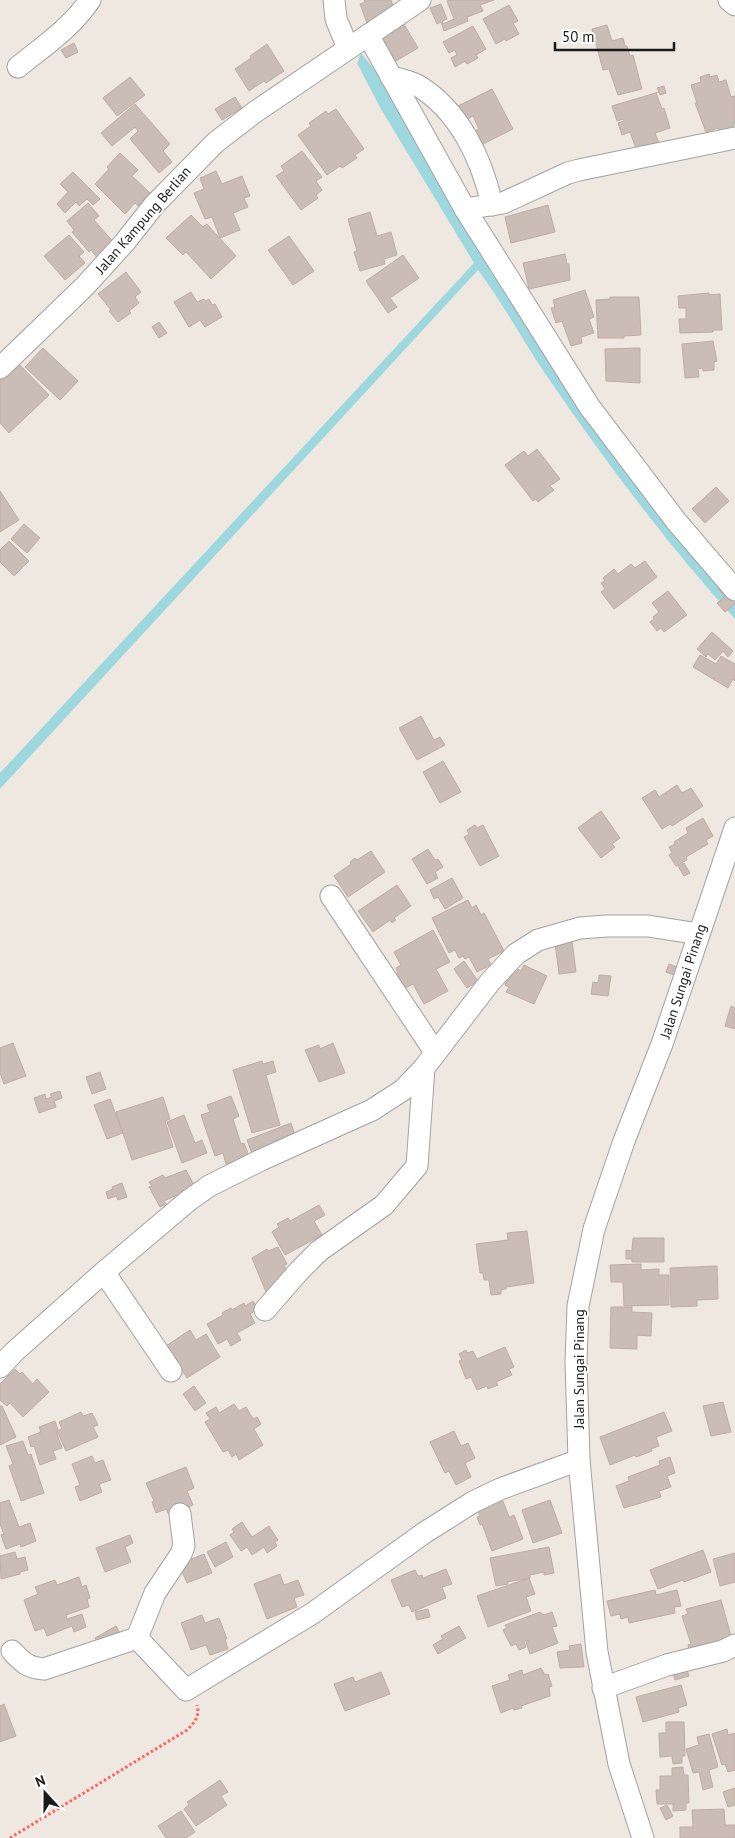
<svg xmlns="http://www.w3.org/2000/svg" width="735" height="1838" viewBox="0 0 735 1838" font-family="'PT Sans',sans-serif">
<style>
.water{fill:#9dd8df}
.building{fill:#cabdb6;stroke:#c0aca2}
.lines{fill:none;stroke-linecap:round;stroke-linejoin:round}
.minor-casing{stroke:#a2a2a2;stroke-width:23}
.path{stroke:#ff6062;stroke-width:3;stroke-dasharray:2.5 2.5;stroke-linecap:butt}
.minor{stroke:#fff;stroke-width:21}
.labels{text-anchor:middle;stroke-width:4;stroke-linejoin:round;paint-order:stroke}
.street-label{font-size:14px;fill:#1b1b1b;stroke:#fff}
</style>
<rect width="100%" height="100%" fill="#eee8e0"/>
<path class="water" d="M361,53l17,21 105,183 252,345v17c-69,-76 -133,-162 -191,-247 -22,-33 -42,-70 -66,-102l-478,519v-16l474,-510 -93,-154 -24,-46z"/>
<g class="building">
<path d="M364,0h27l3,9 -13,8 -14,6 -7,-19 5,-2z"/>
<path d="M451,0h43l-14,5 3,6 -16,6 1,4 -24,10 -3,-9 -4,2 -7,-16 11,-4 6,15 -5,2 1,3 11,-5 -7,-18z"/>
<path d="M509,5l9,16 -5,2 6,11 -13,7 -1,-2 -9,5 -13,-25z"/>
<path d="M401,19l17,29 -27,16 -17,-29z"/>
<path d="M607,25l5,16 11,-3 2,8h2l3,10 3,-1 9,34 -24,6 -9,-26 -6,1 -11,-41z"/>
<path d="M473,26l13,23 -10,6 2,3 -11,6 -2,-3 -10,6 -4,-9 6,-3 -2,-5 -6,3 -6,-11z"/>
<path d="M74,43l4,9 -12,6 -5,-8z"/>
<path d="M267,44l17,27 -18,12 -2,-2 -15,10 -14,-22 16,-11 -1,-2z"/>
<path d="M709,74l1,3 7,-2 2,7 7,-2 5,17 4,-1v28h-2l2,6 -14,7 -3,-9 -12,4 -11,-29h2l-6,-18 10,-3 -1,-5z"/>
<path d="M130,77l15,18 -28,21 -14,-18z"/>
<path d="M664,86l2,7 -6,2 -1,-3 -3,1 6,16 2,-1 6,20 -15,5 4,10 -22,8 -7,-19 -8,3 -4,-12 6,-2 -1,-2 -6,2 -5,-15 47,-14 -2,-4z"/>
<path d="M492,89l21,40 -34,17 -7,-14 7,-3 -6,-13 -8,4 -7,-14z"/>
<path d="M235,97l7,11 -20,12 -7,-11z"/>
<path d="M135,104l35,40 -7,7 9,11 -13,11 -29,-34 8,-8 -3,-4 -23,19 -11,-13z"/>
<path d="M336,109l28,40 -9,6 2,3 -15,10 -2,-2 -13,9 -29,-40 13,-9 -2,-3 17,-12 2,3z"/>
<path d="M302,151l20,26 -6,4 6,9 -6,5 2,3 -17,12 -25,-34 8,-5 -3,-5z"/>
<path d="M120,153l18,17 -6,6 18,17 -12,13 -3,-3 -10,11 -30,-30 14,-15 -2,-2z"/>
<path d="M216,171l6,13 20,-8 8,20 -6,2 4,9 -15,6 7,17 -20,8 -8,-21 -7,2 -11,-26 10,-4 -4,-11z"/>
<path d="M73,172l27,27 -7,6 -6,-6 -8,7 -3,-4 -11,11 -8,-9 11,-12 -8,-8z"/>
<path d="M88,203l11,13 -5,4 22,25 -18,14 -7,-9 -2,2 -17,-20 2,-2 -7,-9z"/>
<path d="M548,205l7,27 -44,11 -6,-26z"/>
<path d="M370,212l7,24 14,-4 6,23 -13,4 1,5 -25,7 -6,-19 3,-1 -9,-32z"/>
<path d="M191,215l12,12 4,-3 29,32 -25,23 -25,-27 -3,3 -17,-17z"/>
<path d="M69,235l15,17 -5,4 6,7 -20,17 -21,-24z"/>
<path d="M289,236l25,35 -21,14 -25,-35z"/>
<path d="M565,254l2,10h2l1,16 -41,9 -6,-26z"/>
<path d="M403,255l16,23 -29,20 7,9 -9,6 -22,-32z"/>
<path d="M126,272l15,20 -6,5 4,6 -10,8 2,2 -13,9 -9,-11 2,-1 -13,-16z"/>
<path d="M585,290l9,27 -5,2 5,14 -13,4 1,6 -11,3 -9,-25 -6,2 -5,-15 4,-1 -2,-7z"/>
<path d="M191,292l6,10 7,-3 2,2 3,-2 3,6 3,-1 7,13 -17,10 -5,-7 -11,7 -15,-25z"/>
<path d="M709,293v2l11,-1 2,36h-9v2l-33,1 -1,-14h7v-11h-7l-1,-12z"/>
<path d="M610,297h29l2,38 -17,1v2h-26l-2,-38 14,-1z"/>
<path d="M159,322l8,11 -8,5 -7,-11z"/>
<path d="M713,341l4,20 -3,1v8l-11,1 -1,-3 -4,1 1,8 -14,1 -3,-34z"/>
<path d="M43,348l35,33 -18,19 -35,-33z"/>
<path d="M640,348v35l-34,-2 -1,-32z"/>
<path d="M16,361l33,34 -40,38 -9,-10v-47z"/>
<path d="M537,449l23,30 -10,7 4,4 -16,12 -2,-3 -3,2 -28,-36 19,-14 4,5z"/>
<path d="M716,487l13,14 -24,22 -13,-14z"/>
<path d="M0,491l19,29 -19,12z"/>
<path d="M24,524l16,14 -13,15 -16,-14z"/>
<path d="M9,541l20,20 -15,15 -14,-14v-12z"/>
<path d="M645,561l12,16 -43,32 -13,-17 4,-3 -4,-6 4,-2 -2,-3 11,-9 4,5 13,-10 4,4z"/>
<path d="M724,583l11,15v6l-10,8 -8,-9 8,-6 -8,-10z"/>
<path d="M668,591l19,24 -23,17 -3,-4 -4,3 -7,-9 4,-3 -1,-2 6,-5 -7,-9z"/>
<path d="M712,632l21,19 -5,6 -5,-6 -8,9 -7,-6 -2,3 -9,-8z"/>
<path d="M700,655l16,9 5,-8 14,8v17l-2,-2 -5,9 -35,-21z"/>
<path d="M421,716l13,24 6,-3 5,8 -28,15 -18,-32z"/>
<path d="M443,761l18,31 -21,11 -17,-31z"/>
<path d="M677,785l5,8 9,-5 12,18 -31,20 -2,-2 -8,5 -20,-31 13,-8 4,7z"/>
<path d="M601,811l19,27 -8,6 3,3 -14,11 -23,-30z"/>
<path d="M703,818l10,18 -7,4 2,4 -22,13 1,3 -11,6 -7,-11 3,-2 -3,-6 6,-3 -1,-2 14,-9 -2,-5z"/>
<path d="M475,825l2,3 6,-3 16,31 -19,10 -16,-29 5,-3 -2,-4z"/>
<path d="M428,849l7,11 3,-1 5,8 -8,5 3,6 -11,6 -15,-25z"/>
<path d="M371,851l14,21 -37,25 -14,-21 17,-12 -1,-2 5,-4 2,2z"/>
<path d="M684,863l6,10 -6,3 -6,-10z"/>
<path d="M452,878l11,20 -18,11 -7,-12 -4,2 -4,-9z"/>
<path d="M397,885l14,21 -17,12 2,2 -4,3 -2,-3 -17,12 -15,-21z"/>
<path d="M468,900l4,8 4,-3 5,10 3,-2 20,38 -16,8 3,6 -14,7 -8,-15 -4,2 -2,-3 -4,2 -4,-8 -6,3 -17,-35z"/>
<path d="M433,930l17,32 -14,7 12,22 -24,13 -11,-20 -9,5 -8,-15 2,-1 -2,-5 5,-3 -7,-13z"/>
<path d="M572,941l4,31 -17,2 -4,-31z"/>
<path d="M464,961l14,20 -11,7 -13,-19z"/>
<path d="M669,964l8,3 -3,8 -8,-3z"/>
<path d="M524,965l23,11 -13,28 -28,-12 3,-5 -4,-2 8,-18 8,4z"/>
<path d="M599,975l12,1 -3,20 -17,-2 2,-12 5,1z"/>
<path d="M731,1006l4,2v21l-10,-3z"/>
<path d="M13,1043l13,33 -22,8 -4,-11v-25z"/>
<path d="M333,1043l12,30 -26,9 -14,-32 14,-5 1,4z"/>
<path d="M262,1061l1,3 10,-3 3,11 -10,3 14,50 -28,8 -19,-63z"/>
<path d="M100,1072l6,17 -14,5 -6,-17z"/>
<path d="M60,1091l2,7 -8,3 2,6 -17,6 -5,-15 11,-4 1,5 6,-2 -2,-3z"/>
<path d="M231,1096l8,20 -6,3 8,25 3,-1 5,13 -23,8 -3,-11 -8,3 -14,-41 9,-3 -3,-7z"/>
<path d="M163,1097l7,22 -5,2 8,26 -41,13 -16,-48z"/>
<path d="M110,1099l13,34 -16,6 -13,-34z"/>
<path d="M184,1115l11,28 7,-3 5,13 -25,10 -15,-41z"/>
<path d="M291,1123l6,18 -44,15 -6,-16z"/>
<path d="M186,1170l9,17 -31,14 2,3 -6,3 -11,-20 3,-1 -3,-4 14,-7 2,3z"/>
<path d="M122,1183l5,14 -9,3 -2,-4 -8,3 -2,-7 7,-3 -1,-2z"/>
<path d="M319,1205l6,10 -11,6 8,14 -37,20 -13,-23 7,-5 -2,-3 11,-6 2,3z"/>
<path d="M527,1231l7,52 -28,4v2l-5,1v4l-10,1 -2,-15h-5l-1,-7h-3l-4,-29 32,-4 -1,-7z"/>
<path d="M633,1238h31v24h-32v-3h-6v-9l6,1z"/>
<path d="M278,1247l9,17 -3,1 5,12 -7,9 -16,6 -14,-34 15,-9 1,2z"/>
<path d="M641,1264v6l18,-1v6h10v30l-45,1 -1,-24h-12l-1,-17z"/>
<path d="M717,1266l1,33 -21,1v6l-26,1 -1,-39z"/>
<path d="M253,1301l5,8 -8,5 5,9 -18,10 4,7 -10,6 -4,-7 -9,5 -11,-20 16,-9 -1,-2 9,-5 1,2 12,-7 1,3z"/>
<path d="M611,1307h21v5l20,1 -1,23 -14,-1v14l-27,-1z"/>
<path d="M190,1330l6,10 10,-6 14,23 -33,21 -9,-14 -15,-16z"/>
<path d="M505,1347l9,20 -5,2 3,6 -16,7 2,3 -10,4 -1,-3 -10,4 -6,-13 -5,2 -7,-18 3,-1 -3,-6 7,-4 1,3 6,-2 4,8z"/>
<path d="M15,1369l5,5 2,-2 11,12 4,-5 12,13 -26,25 -13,-14 -3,3 -7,-6v-16z"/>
<path d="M194,1386l12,17 -11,8 -12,-17z"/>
<path d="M723,1402l8,30 -20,4 -8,-30z"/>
<path d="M234,1404l5,7 7,-4 7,12 4,-2 4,7 -7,5 9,16 -24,15 -3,-6 -4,3 -4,-7 -5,2 -18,-30 5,-3 -4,-6 10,-6 3,6z"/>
<path d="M0,1406h2l14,31 -16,8z"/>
<path d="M81,1412l2,4 9,-3 6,12 -5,2 5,10 -32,14 -9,-20 5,-2 -3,-7z"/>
<path d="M664,1412l8,19 -16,6 3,9 -8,3 1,2 -16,6 -1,-2 -25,10 -10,-28z"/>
<path d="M55,1421l3,9 -2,1 6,17 -9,3 3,8 -16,6 -6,-19 -3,1 -3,-10 13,-5 -2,-5z"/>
<path d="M454,1431l7,15 7,-3 7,15 -10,5 6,14 -15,8 -7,-14 -4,2 -15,-31z"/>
<path d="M23,1441l5,14 3,-1 13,39 -23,8 -12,-35 4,-2 -7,-18z"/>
<path d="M92,1456l3,7 8,-3 8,20 -12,4 3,8 -22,9 -5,-14 5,-2 -8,-21z"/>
<path d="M670,1457l5,16 -8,3 4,11 -12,4 2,6 -37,11 -8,-22 13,-5 -1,-4 32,-12 -1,-4z"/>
<path d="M186,1467l8,21 -7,3 6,14 -24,10 -3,-6 -10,4 -4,-11 2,-1 -8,-18z"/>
<path d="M497,1499l2,3 4,-1 6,16 5,-2 9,24 -31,12 -10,-27 -2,1 -3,-8 3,-1 -4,-9z"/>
<path d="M9,1500l10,27 11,-4 6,18 -15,6 -1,-3 -14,5 -5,-14 3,-1 -4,-10v-21z"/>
<path d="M550,1500l12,33 -29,10 -11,-33z"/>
<path d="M242,1522l10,15 17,-11 9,14 -3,2 2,4 -10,7 -3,-6 -12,8 -5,-8 -6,4 -11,-16 4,-3 -2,-3z"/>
<path d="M130,1535l3,8 -8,4 6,15 -26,10 -9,-24z"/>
<path d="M226,1542l7,15 -18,10 -8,-15z"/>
<path d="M549,1547l5,26 -10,2v-3l-14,3v3l-23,4 1,2 -12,2 -6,-28z"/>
<path d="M703,1550l8,22 -27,10 -1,-2 -25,9 -8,-19z"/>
<path d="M15,1552l2,7 8,-2 3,13 -8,2v2l-19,5 -1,-23z"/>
<path d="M735,1553v29l-15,4 -7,-27z"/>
<path d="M204,1554l8,19 -25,10 -8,-19z"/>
<path d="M446,1569l6,15 -10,3 4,11 -34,14 -3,-7 -7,2 -11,-27 24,-10 3,6 4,-1 1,3z"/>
<path d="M280,1574l4,11 14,-5 6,15 -10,3 3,9 -30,12 -13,-35z"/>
<path d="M79,1577l3,10 4,-2 4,13 -3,1 2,8 -23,8 1,4 15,-5 4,13 -12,5 -2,-6 -25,10 -3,-8 -9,3 -11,-31 14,-6 -3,-7 20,-7 2,5z"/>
<path d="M529,1578l6,16 -9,3 5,14 -43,16 -11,-31z"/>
<path d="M655,1590l1,5 21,-5 4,16 -7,1 1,6 -46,10 -1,-6 -7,2 -1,-5 -9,2 -4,-15z"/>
<path d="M721,1600l12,43 -42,12 -3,-10 3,-1 -9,-28 6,-2 -2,-5z"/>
<path d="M428,1609l2,8 -13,3 -2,-8z"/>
<path d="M540,1612l4,3 8,-3 5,14 -5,1 6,16 -28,11 -4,-12 3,-2 -5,1 2,6 -7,3 -3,-6 -5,2 -8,-16 4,-2 -2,-3z"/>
<path d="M202,1615l3,8 14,-5 8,21h-2l3,10 -18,6 -4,-10 -15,5 -10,-27z"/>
<path d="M116,1626l6,11 -21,11 -6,-10z"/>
<path d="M459,1626l7,12 -28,16 -5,-9 10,-6 -2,-3z"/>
<path d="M581,1644l3,23 -24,1 -3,-16 13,-2 -1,-4z"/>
<path d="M686,1666l3,10 -14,4 -3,-10z"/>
<path d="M541,1668l4,7 3,-1 4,12 -3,1 1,9 -29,10 1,2 -8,2 -1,-2 -12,5 -9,-27 18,-6 -2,-5 14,-5 1,5z"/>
<path d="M381,1672l9,22 -45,17 -11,-27 19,-7 2,5z"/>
<path d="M681,1685l6,20 -9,3 1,4 -36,10 -7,-25z"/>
<path d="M4,1704l12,32 -16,6v-36z"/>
<path d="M666,1722h18l1,34h-3v7l-9,1 -1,-8 -12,1 -1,-24h7z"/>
<path d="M727,1729l1,6 7,-2v37l-7,2 -3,-8 -3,1 -10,-31z"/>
<path d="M709,1734l9,33 -9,3 4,17 -10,3 -4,-18 -6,1 -7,-24 13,-4 -2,-8z"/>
<path d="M683,1767l1,8h4l1,28h-3v7l-13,1v-7h-16l-1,-14h4v-14h12v-8z"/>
<path d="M220,1780l8,12 -7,4 6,9 -31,21 -12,-17 5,-4 -2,-3z"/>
<path d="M735,1788v17l-7,2 -5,-15z"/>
<path d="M667,1805l6,11 -7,4 -6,-12z"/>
<path d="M724,1809l1,16h10v13h-55v-11h13l-1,-17z"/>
<path d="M181,1811l14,21 -9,6h-20l-8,-12z"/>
</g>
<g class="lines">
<g class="minor-casing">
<g id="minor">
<path d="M334,0l2,19 12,29"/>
<path d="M729,0l6,5"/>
<path d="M368,35l97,174 124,197 87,115 59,69"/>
<path d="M18,67c26,-21 54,-40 72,-67"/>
<path d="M391,77c8,2 18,4 26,8 42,25 65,74 75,120"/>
<path d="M465,209l38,-6 65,-30 11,-3 156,-32"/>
<path d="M0,368l85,-82 40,-44 30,-38 61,-62 39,-30 165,-112"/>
<path d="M331,896l104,156"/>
<path d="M104,1272l67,99"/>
<path d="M265,1310l34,-39 20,-20 65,-46 33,-39 7,-98"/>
<path d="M0,1367l14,-15 90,-80 84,-71 21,-15 52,-26 111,-50 31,-20 21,-22 66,-86 26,-28 22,-14 42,-12 27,-2h41l51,8"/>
<path d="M137,1638l49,52 127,-77 111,-80 49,-31 27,-13 79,-29"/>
<path d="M12,1651c10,11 16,17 32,18l93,-31 18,-45 26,-39 3,-8 -4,-32"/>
<path d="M603,1688l64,-23 56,-14 12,-6"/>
<path d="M643,1838l-24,-74 -22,-112 -18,-192 -3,-98 2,-56 16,-77 30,-88 38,-97 73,-216"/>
</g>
</g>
<path class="path" d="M10,1838l177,-108c8,-8 13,-14 10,-25"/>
<use href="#minor" class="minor"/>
</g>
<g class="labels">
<g class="street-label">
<text transform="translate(143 220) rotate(-49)" y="5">Jalan Kampung Berlian</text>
<text transform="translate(683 981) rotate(-72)" y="5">Jalan Sungai Pinang</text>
<text transform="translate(579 1369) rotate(-90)" y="5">Jalan Sungai Pinang</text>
</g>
</g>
<g transform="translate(45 1793) rotate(339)" stroke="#ffffff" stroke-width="4" paint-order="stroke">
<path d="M0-4L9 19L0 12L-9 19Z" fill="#1b1b1b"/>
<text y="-8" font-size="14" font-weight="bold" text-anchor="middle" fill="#1b1b1b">N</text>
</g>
<path d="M555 42v8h119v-8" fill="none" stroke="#1b1b1b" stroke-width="2.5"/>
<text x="562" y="42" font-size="15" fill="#1b1b1b" stroke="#ffffff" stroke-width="4" paint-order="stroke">50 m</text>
</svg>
